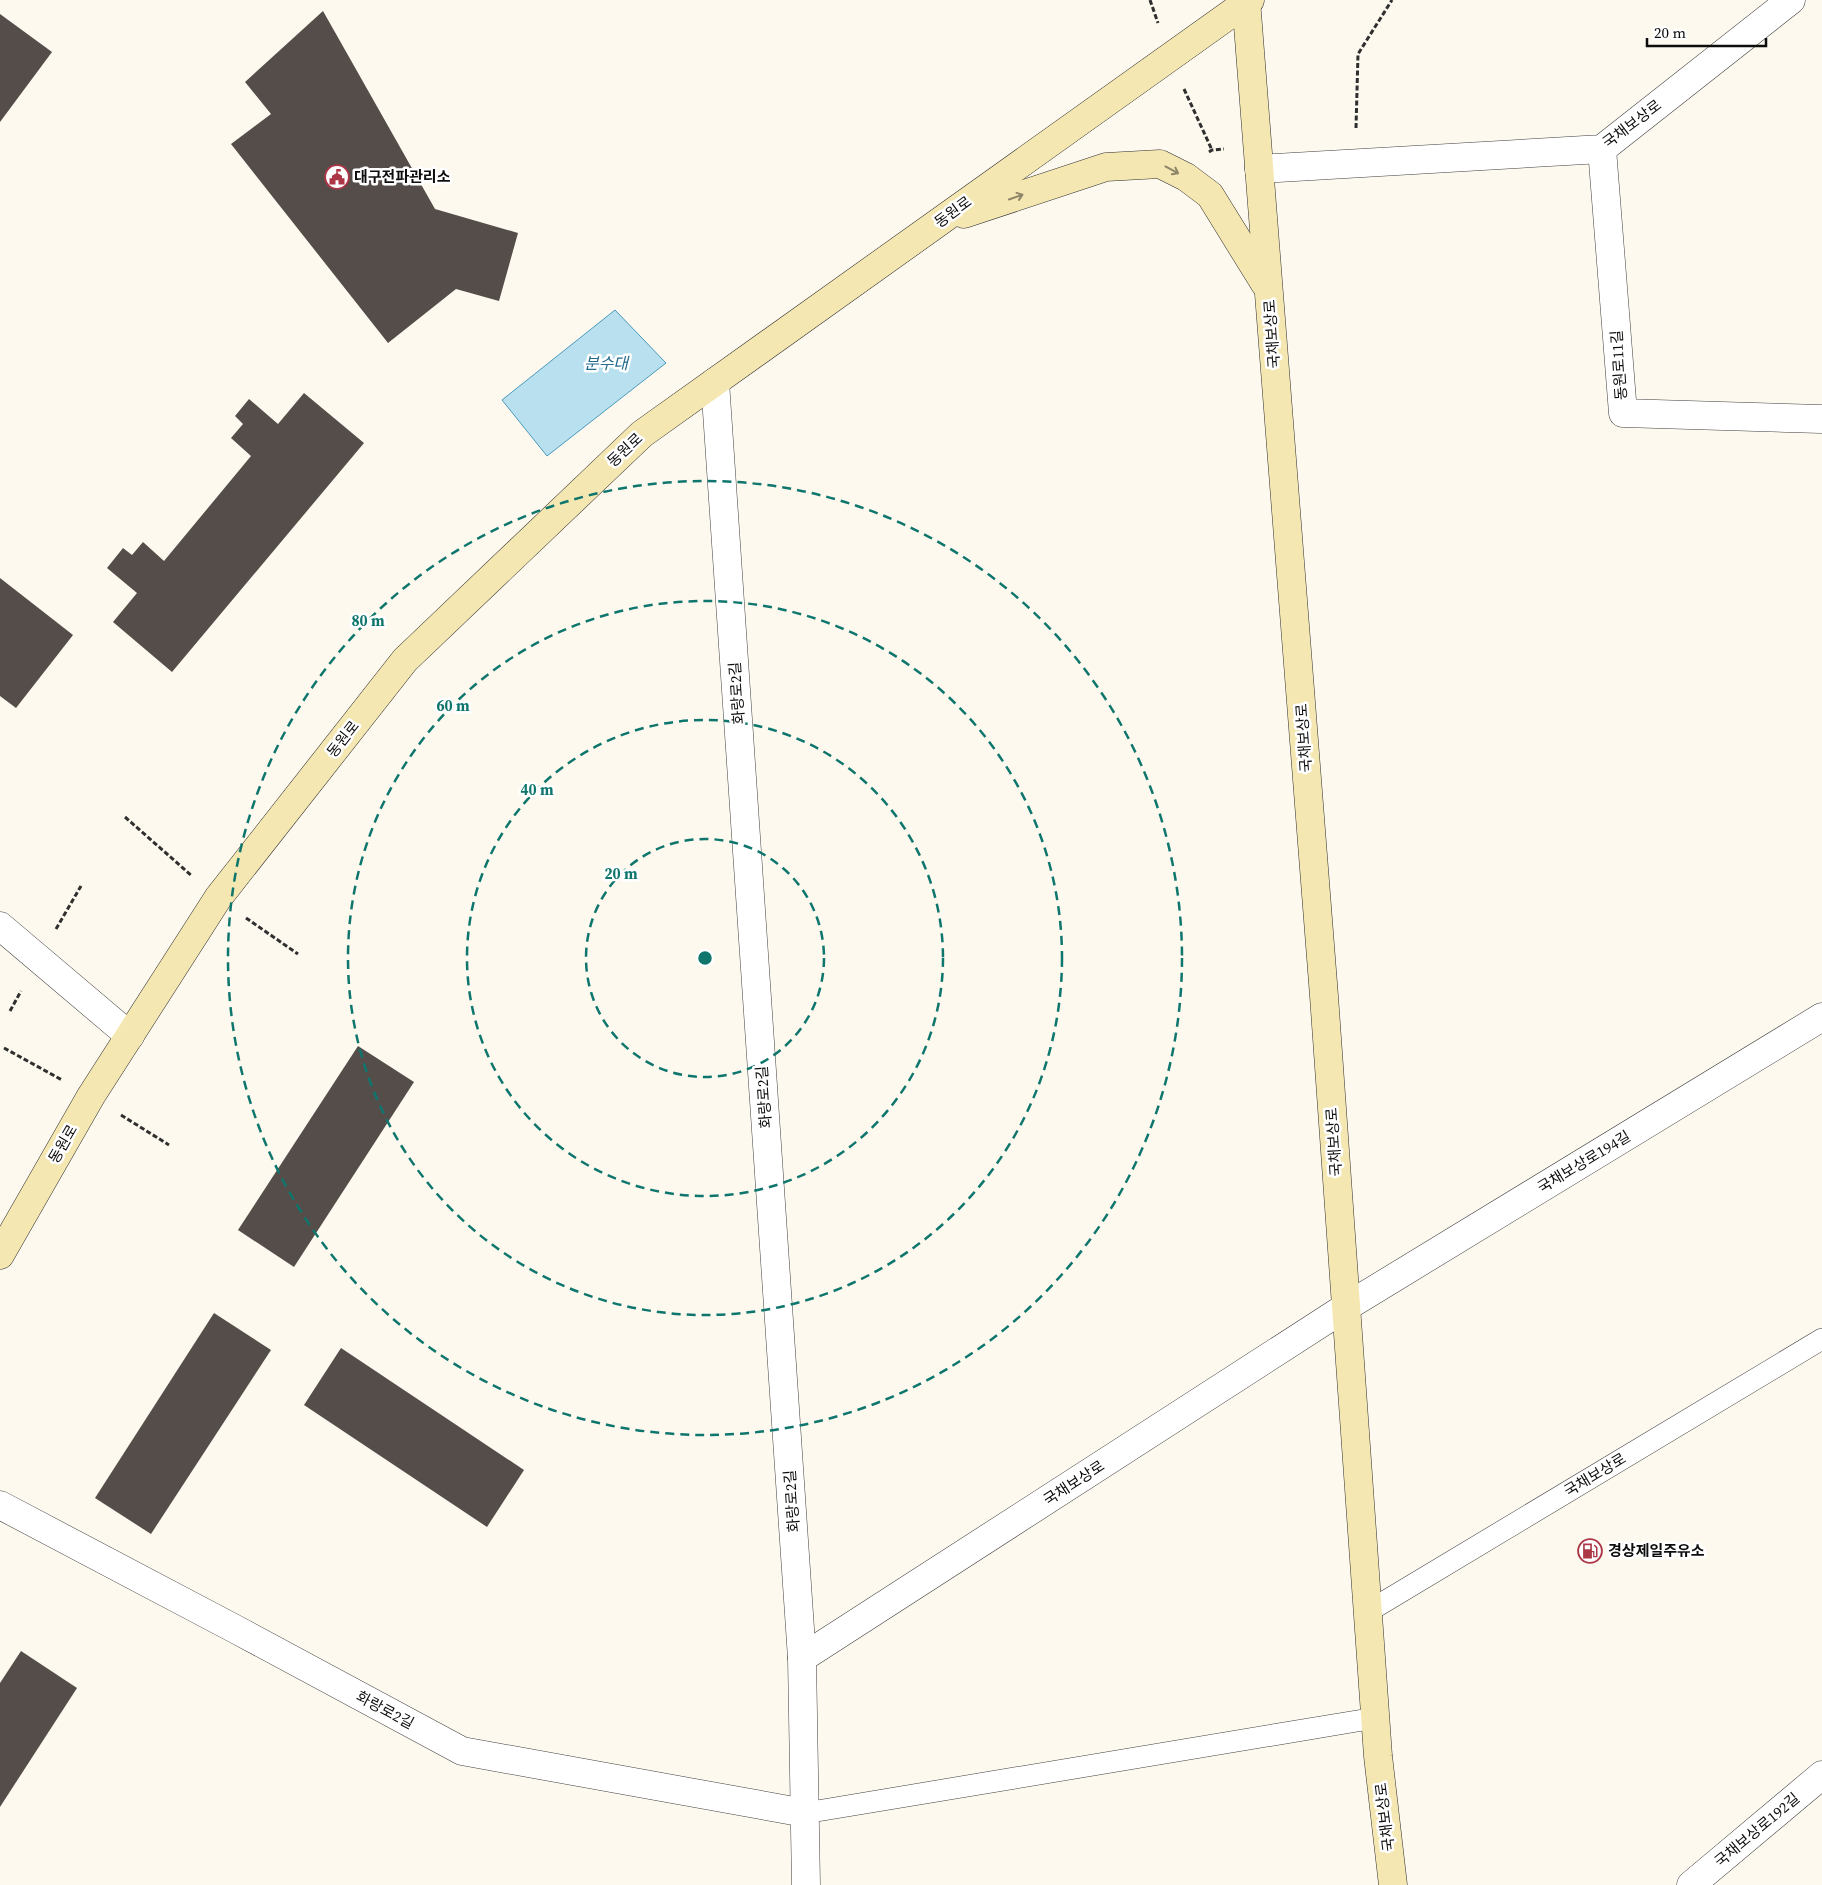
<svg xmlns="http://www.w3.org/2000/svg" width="1822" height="1885" viewBox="0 0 1822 1885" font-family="'Source Serif 4','Noto Sans KR',serif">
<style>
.water{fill:#b9e0ee;stroke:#4999bd}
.building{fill:#544d4a}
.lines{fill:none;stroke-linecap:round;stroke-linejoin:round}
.service-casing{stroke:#404040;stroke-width:22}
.minor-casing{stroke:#404040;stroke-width:29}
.tertiary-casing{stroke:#404040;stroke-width:29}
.secondary-casing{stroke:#2f2f2f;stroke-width:29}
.path{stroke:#2f2f2f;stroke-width:3;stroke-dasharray:5 2.5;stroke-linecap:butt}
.service{stroke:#fff;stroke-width:21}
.minor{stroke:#fff;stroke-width:28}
.tertiary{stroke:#fff;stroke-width:28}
.secondary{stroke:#f5e7b1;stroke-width:28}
.oneway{stroke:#8d8567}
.ring{fill:none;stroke:#0f766e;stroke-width:2.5;stroke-dasharray:9 6}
.labels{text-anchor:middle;stroke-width:5;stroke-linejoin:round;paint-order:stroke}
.street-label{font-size:15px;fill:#0d0d0d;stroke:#fff}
.poi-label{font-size:15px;font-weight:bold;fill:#0d0d0d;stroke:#fff;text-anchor:start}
.water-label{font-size:16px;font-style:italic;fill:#256b8f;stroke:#fff}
.centre{fill:#0f766e;stroke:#fff;stroke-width:2.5}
.ring-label{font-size:15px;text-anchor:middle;font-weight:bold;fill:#0f766e;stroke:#fff;stroke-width:5;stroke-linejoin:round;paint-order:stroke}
</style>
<rect width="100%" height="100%" fill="#fdf9ee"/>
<path class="water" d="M615,310l51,53 -119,93 -45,-56z"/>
<g class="building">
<path d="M323,11l112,198 83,24 -19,68 -43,-12 -68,54 -157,-199 40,-30 -26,-32z"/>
<path d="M0,14l52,38 -52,70z"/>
<path d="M304,393l60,50 -192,229 -59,-50 24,-29 -30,-25 16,-20 9,7 11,-13 21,19 87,-105 -20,-18 12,-14 -8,-8 14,-17 29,25z"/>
<path d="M0,578l73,57 -57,73 -16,-12z"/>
<path d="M358,1046l56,36 -120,185 -56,-37z"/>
<path d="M214,1313l57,37 -120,184 -56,-36z"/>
<path d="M341,1348l183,122 -37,57 -183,-122z"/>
<path d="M21,1651l56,37 -77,119v-124z"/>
</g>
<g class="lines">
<g class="service-casing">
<g id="service">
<path d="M1369,1611l453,-272"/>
<path d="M805,1813l570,-95"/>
</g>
</g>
<g class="minor-casing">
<g id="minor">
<path d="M1602,149l21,264 198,6"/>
<path d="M1259,169l343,-20 189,-149"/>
<path d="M715,382l87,1276 4,227"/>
<path d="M0,1505l237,125 225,121 343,62"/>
<path d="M802,1658l544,-351 476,-290"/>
<path d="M1691,1885l131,-110"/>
</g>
</g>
<g class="tertiary-casing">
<path id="tertiary" d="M0,926l130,110"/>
</g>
<g class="secondary-casing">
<g id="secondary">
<path d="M1246,0l78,996 54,760 15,129"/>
<path d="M964,214l142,-47 54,-3 26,13 24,18 55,89"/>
<path d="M0,1255l91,-159 127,-198 187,-238 237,-226 608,-434"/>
</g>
</g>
<g class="path">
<path d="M1150,0l8,23"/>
<path d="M1184,89l28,61"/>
<path d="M1356,128l2,-74 34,-54"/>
<path d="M1209,152l3,-2 12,-1"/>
<path d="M125,817l67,59"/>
<path d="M246,918l52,36"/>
<path d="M56,929l25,-43"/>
<path d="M10,1011l11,-20"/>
<path d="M4,1048l58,32"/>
<path d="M121,1115l48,30"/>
</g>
<use href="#service" class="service"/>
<use href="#minor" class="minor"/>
<use href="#tertiary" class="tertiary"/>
<use href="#secondary" class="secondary"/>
</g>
<defs><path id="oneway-shaft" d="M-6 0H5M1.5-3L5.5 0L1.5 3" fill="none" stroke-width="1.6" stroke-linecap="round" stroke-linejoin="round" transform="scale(1.25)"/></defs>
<g class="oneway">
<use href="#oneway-shaft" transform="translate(1172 170) rotate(28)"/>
<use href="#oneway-shaft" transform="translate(1016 197) rotate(-19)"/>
</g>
<g class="ring">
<circle cx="705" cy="958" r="119"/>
<circle cx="705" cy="958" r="238"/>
<circle cx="705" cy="958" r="357"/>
<circle cx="705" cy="958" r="477"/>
</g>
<defs>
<g id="civic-ring" transform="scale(1.25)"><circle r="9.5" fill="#fff" stroke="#ac3546" stroke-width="1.5"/><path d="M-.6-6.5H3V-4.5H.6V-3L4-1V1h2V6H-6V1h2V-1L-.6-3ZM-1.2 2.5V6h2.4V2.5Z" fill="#ac3546"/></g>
<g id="fuel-ring" transform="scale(1.25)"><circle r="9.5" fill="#fff" stroke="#ac3546" stroke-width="1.5"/><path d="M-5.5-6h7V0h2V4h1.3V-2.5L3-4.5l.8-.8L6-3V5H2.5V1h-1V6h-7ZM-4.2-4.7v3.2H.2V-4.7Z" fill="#ac3546"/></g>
</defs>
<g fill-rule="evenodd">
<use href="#civic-ring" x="337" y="177"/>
<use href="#fuel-ring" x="1590" y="1551"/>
</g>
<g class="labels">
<g class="street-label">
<text transform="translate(1632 124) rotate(-37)" y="5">국채보상로</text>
<text transform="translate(953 212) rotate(-36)" y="5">동원로</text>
<text transform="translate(1272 334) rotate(-94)" y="5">국채보상로</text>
<text transform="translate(1619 365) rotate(-94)" y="5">동원로11길</text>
<text transform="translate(625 450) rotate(-43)" y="5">동원로</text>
<text transform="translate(737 693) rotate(-94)" y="5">화랑로2길</text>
<text transform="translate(1304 738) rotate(-94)" y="5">국채보상로</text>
<text transform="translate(343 739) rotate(-52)" y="5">동원로</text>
<text transform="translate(764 1097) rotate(-94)" y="5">화랑로2길</text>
<text transform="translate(1334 1142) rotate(-94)" y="5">국채보상로</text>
<text transform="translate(63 1144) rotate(-60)" y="5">동원로</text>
<text transform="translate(1584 1162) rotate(-31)" y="5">국채보상로194길</text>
<text transform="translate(1595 1475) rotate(-31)" y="5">국채보상로</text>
<text transform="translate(1074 1483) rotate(-33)" y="5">국채보상로</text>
<text transform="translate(792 1501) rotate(-94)" y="5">화랑로2길</text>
<text transform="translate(385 1710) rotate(28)" y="5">화랑로2길</text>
<text transform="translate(1385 1817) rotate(-97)" y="5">국채보상로</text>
<text transform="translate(1757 1830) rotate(-40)" y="5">국채보상로192길</text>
</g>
<g class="poi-label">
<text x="354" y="182">대구전파관리소</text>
<text x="1608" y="1556">경상제일주유소</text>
</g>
<g class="water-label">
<text x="606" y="369">분수대</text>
</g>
</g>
<circle cx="705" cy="958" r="8" class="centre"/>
<g class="ring-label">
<text x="368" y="626">80 m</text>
<text x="453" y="711">60 m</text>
<text x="537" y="795">40 m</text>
<text x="621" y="879">20 m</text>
</g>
<path d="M1647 38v8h119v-8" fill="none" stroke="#0d0d0d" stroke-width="2.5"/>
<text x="1654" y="38" font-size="15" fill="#0d0d0d" stroke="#ffffff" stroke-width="4" paint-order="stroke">20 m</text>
</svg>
